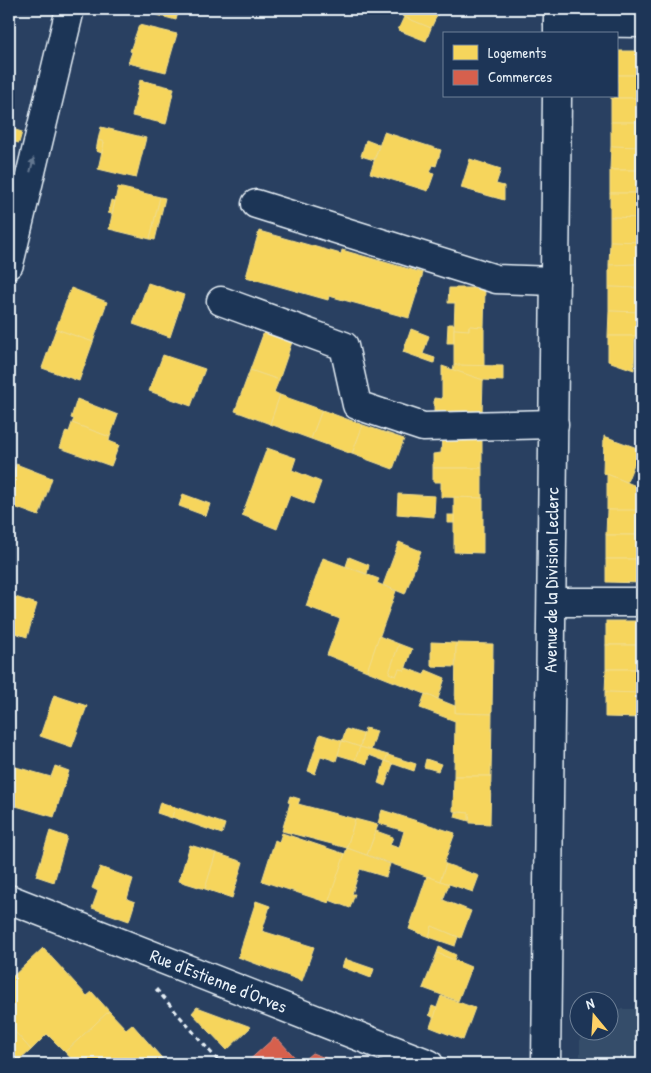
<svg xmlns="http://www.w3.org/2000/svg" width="651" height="1073" viewBox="0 0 651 1073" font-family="'Patrick Hand',sans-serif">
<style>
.built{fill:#364d6b}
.homes{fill:#f6d55c;stroke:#f2dd8b}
.shops{fill:#d6604d;stroke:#db8c80}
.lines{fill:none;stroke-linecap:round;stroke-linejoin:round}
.minor-casing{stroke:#e8f1f8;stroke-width:31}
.major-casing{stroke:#e8f1f8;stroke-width:31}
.path{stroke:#e8f1f8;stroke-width:3;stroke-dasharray:5 4;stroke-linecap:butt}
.minor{stroke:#1d3557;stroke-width:28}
.major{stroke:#1d3557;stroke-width:28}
.oneway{fill:#64778f}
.labels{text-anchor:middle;stroke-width:5;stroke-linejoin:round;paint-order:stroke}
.street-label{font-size:18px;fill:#e8f1f8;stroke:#1d3557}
</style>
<rect width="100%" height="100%" fill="#294061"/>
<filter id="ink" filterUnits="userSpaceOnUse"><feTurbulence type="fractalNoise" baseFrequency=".02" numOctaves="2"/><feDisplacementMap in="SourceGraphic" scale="10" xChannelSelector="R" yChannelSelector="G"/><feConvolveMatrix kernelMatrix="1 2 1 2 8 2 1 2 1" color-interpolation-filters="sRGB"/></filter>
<g filter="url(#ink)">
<path class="built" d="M609,1009h33v55h-62v-33l28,-1z"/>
<g class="homes">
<path d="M138,9h41l-3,11 -38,-10z"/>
<path d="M405,9h28l6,2 -8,17 -29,-12z"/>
<path d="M404,17l27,11 -5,13 -28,-11z"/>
<path d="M139,25l38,9 -11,38 -38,-9 4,-11 -2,-1z"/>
<rect x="617" y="51" width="25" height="24"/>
<path d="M617,75h25v23h-28v-2h3z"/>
<path d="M140,80l34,8 -8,36 -34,-8z"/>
<rect x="611" y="98" width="31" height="24"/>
<path d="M611,122h31v25l-31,-1z"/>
<path d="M101,127l45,11 -10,40 -38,-9 6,-27 -6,-2z"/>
<path d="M9,128l13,4 -3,11 -10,-2z"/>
<path d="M384,132l57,18 -5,16 -3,-1 -3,8 4,1 -6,17 -58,-18z"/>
<path d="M98,140l6,2 -2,11 -6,-2z"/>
<path d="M366,140l13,5 -5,15 -13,-4z"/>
<path d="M611,146l29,1v23h-30z"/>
<path d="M470,159l31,10 -5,15 8,2v14l-43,-12z"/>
<rect x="610" y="170" width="30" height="23"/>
<path d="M118,187l42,10 -10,42 -41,-10z"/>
<path d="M610,193h32v25l-32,-1z"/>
<path d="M160,197l5,1 -10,42 -5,-1z"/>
<path d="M111,200l4,1 -3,13 -4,-1z"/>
<path d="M610,217l32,1v24l-32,-1z"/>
<path d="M259,231l82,23 1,-4 81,23 -14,45 -80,-22 -1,4 -82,-23z"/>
<path d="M610,241l30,1 -1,22 -30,1z"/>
<path d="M639,264v24l-30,-1v-22z"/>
<path d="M148,283l36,12 -14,42 -37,-13z"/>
<path d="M609,287l33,1v24l-33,-1z"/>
<path d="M71,288l36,14 -14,40 -37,-13z"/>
<path d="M449,288h36l-1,39 -15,-1v4l-15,-1 1,-26h-7z"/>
<path d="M609,311l33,1v24h-34z"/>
<path d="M448,324h6v19h-7z"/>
<path d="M469,326l15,1v39l-30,-1v-36l15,1z"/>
<path d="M56,329l37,13 -14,39 -37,-13z"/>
<path d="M265,329l28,10 -14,41 -29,-10z"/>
<path d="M411,329l18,7 -6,18 12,4 -1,5 -31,-11z"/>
<path d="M608,336h27l-1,34 -26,-9z"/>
<path d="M163,355l42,14 -14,37 -42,-15z"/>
<path d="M454,365l49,1v15l-20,-1 -30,-10z"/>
<path d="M442,366l41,14 -1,34 -48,-1v-15l8,1z"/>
<path d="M250,370l29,10 -5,12 6,3 -10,29 -35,-13z"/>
<path d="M280,395l42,15 -11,29 -41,-15z"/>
<path d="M77,399l41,16 -8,22 -38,-14 2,-4 -3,-1z"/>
<path d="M322,410l41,15 -11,29 -41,-15z"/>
<path d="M72,423l38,14 -1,4 10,4 -8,21 -51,-18 6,-17 3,1z"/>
<path d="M363,425l41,14 -11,30 -41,-15z"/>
<path d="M482,436v32h-49v-14l8,-1 1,-16z"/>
<path d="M604,436l36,13 -13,33 -24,-9z"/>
<path d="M267,448l29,10 -4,12 29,12 -8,22 -23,-9 -13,34 -35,-14z"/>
<path d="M16,464l36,14 -13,38 -30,-11v-19z"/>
<path d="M433,468h49v30l-41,-1v-15h-8z"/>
<path d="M607,474l29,12v25l-29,-1z"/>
<path d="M183,494l27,10 -4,12 -27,-10z"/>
<path d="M398,494l37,2 -1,21 -37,-3z"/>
<path d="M454,497l29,1v55l-29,-1z"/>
<path d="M607,510h35v25h-36z"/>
<rect x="448" y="515" width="6" height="8"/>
<rect x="606" y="535" width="36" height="24"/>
<path d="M399,542l22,9 -16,43 -22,-9z"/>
<path d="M349,557l20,8 -2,9 -21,-8z"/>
<path d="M323,558l56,21 -2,4 19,8 -29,80 -40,-16 13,-36 -34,-13z"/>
<path d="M606,559h36v24l-36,-1z"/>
<path d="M9,595l28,9 -10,33 -18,-6z"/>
<rect x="606" y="621" width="36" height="24"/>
<path d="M379,636l20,8 -10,29 7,3 3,-7 6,1 1,-2 18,7 2,-5 19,8 -7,21 -71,-28z"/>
<path d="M431,642l25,1 -1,24 -24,-1z"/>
<path d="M456,643l37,1 -1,70 -37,-1z"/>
<path d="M399,644l13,5 -7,21 -6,-1 -3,7 -7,-3z"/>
<rect x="606" y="645" width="36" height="24"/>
<path d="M606,669h36v24l-37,-1z"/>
<path d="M605,692l37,1v25l-37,-1z"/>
<path d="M425,694l30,12v7l37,1 -1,62h-37l1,-55 -35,-13z"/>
<path d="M54,695l33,11 -15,41 -32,-11z"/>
<path d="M365,728l12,3 -6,19 -11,-3z"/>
<path d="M346,729l17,5 -3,13 -18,-6z"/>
<path d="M320,734l22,7 -6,20 -15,-5 -6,18 -7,-3z"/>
<path d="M342,741l18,6 -5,13 -17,-5z"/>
<path d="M360,747l11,3 17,5 -3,6 -16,-6 -2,9 -12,-4z"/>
<path d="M388,755l28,9 -2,7 -29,-10z"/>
<path d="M426,759l15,5 -3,7 -14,-4z"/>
<path d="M385,761l8,3 -8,22 -7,-3z"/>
<path d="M9,765l42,12 4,-11 14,5 -15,46 -45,-13z"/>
<path d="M454,776h37l-1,48 -20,-1 -1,-10 -16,-2z"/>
<path d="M290,796l10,3 -2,5 57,15 -8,29 -65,-17 8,-28 -2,-1z"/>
<path d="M160,802l15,5 -3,11 -15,-5z"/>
<path d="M175,807l50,17 -3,10 -50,-17z"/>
<path d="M382,810l73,23 -11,30 2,1 -6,17 -73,-26 9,-24 17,6 -3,8 9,3 5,-17 -26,-8z"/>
<path d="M456,812l13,1v8l-14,-4z"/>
<path d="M355,819l23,6 -11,30 -20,-7z"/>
<path d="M50,831l17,6 -13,45 -18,-6z"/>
<path d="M282,833l63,21 -16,49 -67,-22 13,-41 4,2z"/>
<path d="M190,845l26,8 -11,36 -26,-8z"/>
<path d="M347,848l43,16 -4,13 -26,-8 -8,25h3l-5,14 -21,-8z"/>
<path d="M216,853l27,9 -11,36 -27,-9z"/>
<path d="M446,864l33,12 -6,16 -33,-11z"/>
<path d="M100,867l33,12 -6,20 8,3 -6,19 -37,-13 6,-17 -6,-3z"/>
<path d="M427,876l22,8 -6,16 28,11 -10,27 -29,-12 -3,11 -20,-8z"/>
<path d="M256,901l14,5 -8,25 52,16 -12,34 -64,-24z"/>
<path d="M432,926l26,11 -3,9 -26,-9z"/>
<path d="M439,947l17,8 -2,5 -17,-7z"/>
<path d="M43,948l44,48 5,-4 17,19 -44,41 -18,-18 -16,16 -22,-25v-45z"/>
<path d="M437,953l34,14 -13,34 -35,-13z"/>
<path d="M345,959l29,10 -3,9 -29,-11z"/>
<path d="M441,996l34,12 -12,32 -33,-13z"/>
<path d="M432,1006l5,2 -3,10 -5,-3z"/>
<path d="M197,1007l54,20 -24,23 -35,-37z"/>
<path d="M109,1011l17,18 6,-5 35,40h-91l-11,-12z"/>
<path d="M9,1025l22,25 -15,14h-7z"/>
</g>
<path class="shops" d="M274,1038l5,2 21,23 12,-10 30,11h-97z"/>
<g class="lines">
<g class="minor-casing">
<g id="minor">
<path d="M558,22l84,1"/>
<path d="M256,204l240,75 59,2"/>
<path d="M9,264l61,-255"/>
<path d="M221,301l123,45 13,59 66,22 131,-3"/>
<path d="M552,602h90"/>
<path id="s1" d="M9,899l420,165"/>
</g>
</g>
<g class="major-casing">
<g id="major">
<path d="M558,34v-25"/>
<path id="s2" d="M546,1064l11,-968"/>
</g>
</g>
<path class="path" d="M156,989l65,75"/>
<use href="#minor" class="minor"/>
<use href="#major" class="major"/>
</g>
<defs><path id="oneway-solid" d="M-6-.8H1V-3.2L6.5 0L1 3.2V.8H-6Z" transform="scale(1.25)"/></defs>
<use class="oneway" href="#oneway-solid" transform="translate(32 165) rotate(-76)"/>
</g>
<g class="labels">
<g class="street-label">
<text dy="6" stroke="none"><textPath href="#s2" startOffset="484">Avenue de la Division Leclerc</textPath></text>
<text dy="6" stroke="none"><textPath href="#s1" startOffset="225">Rue d'Estienne d'Orves</textPath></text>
</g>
</g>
<rect width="651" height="1073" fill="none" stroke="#1d3557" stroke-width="30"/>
<rect x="15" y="15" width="621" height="1043" fill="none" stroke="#e8f1f8" stroke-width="2" filter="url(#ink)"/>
<rect x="443" y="32" width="175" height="65" fill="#1d3557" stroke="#6e8097"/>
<rect x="453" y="45" width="25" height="15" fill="#f6d55c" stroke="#6e8097"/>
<text x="488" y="58" font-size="15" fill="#e8f1f8">Logements</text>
<rect x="453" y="70" width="25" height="15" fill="#d6604d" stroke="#6e8097"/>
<text x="488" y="82" font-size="15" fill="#e8f1f8">Commerces</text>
<g transform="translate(594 1016) rotate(342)"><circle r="24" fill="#1d3557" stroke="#6e8097"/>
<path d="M0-4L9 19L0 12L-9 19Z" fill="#ffd166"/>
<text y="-8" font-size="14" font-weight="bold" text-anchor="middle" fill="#e8f1f8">N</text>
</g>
</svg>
